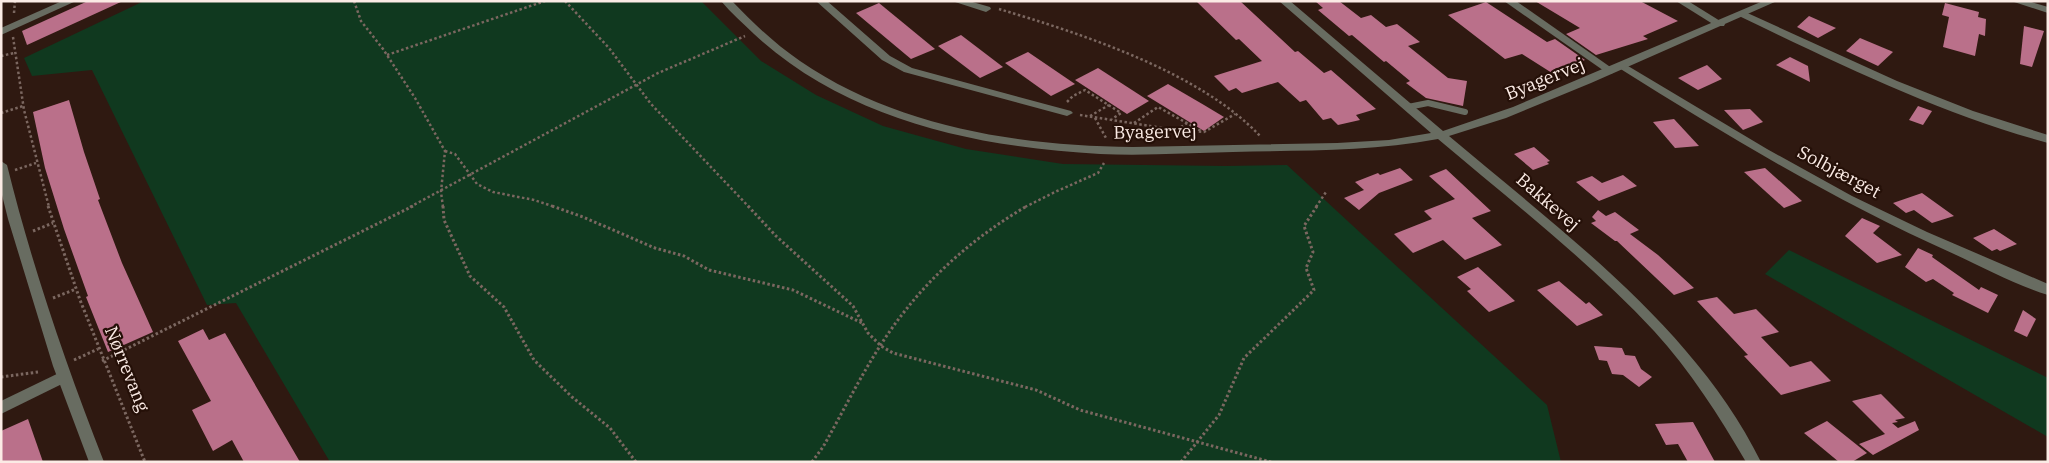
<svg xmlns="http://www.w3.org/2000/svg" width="2049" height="463" viewBox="0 0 2049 463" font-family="'IBM Plex Serif',serif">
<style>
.green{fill:#10391f}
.building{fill:#ba708a}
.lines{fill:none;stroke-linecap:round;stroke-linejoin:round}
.path-far1{stroke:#7b6760;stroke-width:2.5;stroke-dasharray:2.5 2.5;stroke-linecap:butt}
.path{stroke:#7b6760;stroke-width:3;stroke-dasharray:2.5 2.5;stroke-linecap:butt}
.service{stroke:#686c61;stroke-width:6}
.minor{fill:#686c61;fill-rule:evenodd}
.tertiary{fill:#686c61;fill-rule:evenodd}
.labels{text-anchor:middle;stroke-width:4.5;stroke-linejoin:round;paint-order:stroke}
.street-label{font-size:18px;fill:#fbebe5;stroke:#251008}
</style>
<rect width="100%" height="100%" fill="#2f1911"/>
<g class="green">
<path d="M144,1h557l60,60 55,34 67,31 83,23 97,15 162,2 62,-1 260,240 14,57h-1231l-94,-159 -29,2 -115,-235 -60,6 -8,-18z"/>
<path d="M1789,250l259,128v59l-283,-163z"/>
</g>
<g class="building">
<path d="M88,1h35l-96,44 -5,-14z"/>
<path d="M1196,1h44l55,51 3,-1 26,22 7,-3 45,39 -20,6 4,5 -22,5 -7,-7 -8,2 -17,-20 -6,2 -22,-20 -36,11 -6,-5 -7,3 -15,-15 48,-15 -23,-22 -3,1z"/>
<path d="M1315,1h24l22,17 10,-3 15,12 11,-3 23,18 -12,4 40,32 19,3 -4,25 -37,-8 -20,-15 4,-2 -24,-20 -2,1 -32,-27 -3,1 -31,-26 5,-2z"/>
<path d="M1535,1h105l38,20 -35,15 5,3 -52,16 -30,-21 14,-6z"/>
<path d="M1486,2l61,40 8,-3 30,21 -33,13 -30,-19 -17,5 -57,-44z"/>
<path d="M879,3l56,46 -24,10 -55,-46z"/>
<path d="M1945,3l34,9 -1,5 8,2 -1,17 -6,-2 -4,22 -32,-9 6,-30 -7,-2z"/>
<path d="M1809,16l27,12 -18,10 -21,-11z"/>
<path d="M2024,26l20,5 -12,36 -12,-3z"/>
<path d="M961,35l42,32 -23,11 -42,-32z"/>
<path d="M1860,38l31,13 2,1 -15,14 -32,-15z"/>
<path d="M1028,52l47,32 -24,12 -46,-33z"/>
<path d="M1790,57l18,9 2,16 -34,-17z"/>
<path d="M1707,65l15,14 -24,11 -20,-12z"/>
<path d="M1098,68l51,33 -22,13 -52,-34z"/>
<path d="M1168,84l36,21 20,12 -20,14 -57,-35z"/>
<path d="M69,100l15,52 16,47 -2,1 24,63 31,69 -45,20 -22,-55 2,-1 -24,-67 -19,-61 -12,-56z"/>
<path d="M1918,106l14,5 -9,14 -14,-5z"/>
<path d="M1750,109l13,13 -20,8 -19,-20z"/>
<path d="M1674,119l25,27 -24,2 -22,-26z"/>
<path d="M1534,147l16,14 -3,1 2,2 -16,6 -19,-16z"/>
<path d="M1400,168l13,12 -34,13 -20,17 -15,-12 20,-8 -9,-8 23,-9 2,2z"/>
<path d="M1765,168l37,33 -18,7 -40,-36z"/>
<path d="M1446,169l45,42 -19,7 30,27 -37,15 -22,-20 -30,13 -19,-19 38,-15 -8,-8 31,-12 -26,-23z"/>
<path d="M1623,175l14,11 -38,15 -23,-19 16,-6 10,7z"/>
<path d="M1922,193l32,23 -22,7 -18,-13 -8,3 -13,-10z"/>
<path d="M1598,210l8,6 9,-4 24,18 -9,4 28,21 36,33 -20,7 -57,-54h-2l-24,-18 5,-2 -4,-4z"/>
<path d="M1862,218l18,8 -7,7 29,22 -25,8 -32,-27z"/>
<path d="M1994,229l23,15 -17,7 -3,-2 -5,2 -19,-13z"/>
<path d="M1918,248l15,7 -1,2 47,33 2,-3 17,8 -10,18 -36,-18 2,-2 -21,-14 -7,3 -21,-15z"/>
<path d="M1478,267l37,34 -26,11 -22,-21 4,-2 -14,-12z"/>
<path d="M1559,281l27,23 3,-2 14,13 -26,11 -40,-36z"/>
<path d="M1717,297l17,17 22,-5 23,23 -18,5 29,30 21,-6 20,20 -50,14 -37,-39 4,-1 -51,-54z"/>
<path d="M2023,310l13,9 -9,18 -13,-6z"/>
<path d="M203,329l6,11 16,-7 75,129h-56l-12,-22 -19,11 -21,-41 19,-9 -33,-60z"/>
<path d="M1594,346l28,2 3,7 10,1 6,13 11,8 -13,10 -16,-12 -11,-1 -5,-13 -8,-1z"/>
<path d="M1881,394l24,24 -10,2 3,2 -6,1 6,5 17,-7 4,9 -46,25 -14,-11 26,-10 -33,-33z"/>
<path d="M28,419l15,43h-42v-31z"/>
<path d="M1827,421l40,32 -15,9h-13l-35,-29z"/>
<path d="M1693,422l22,40h-27l-10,-18 -12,1 -11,-21z"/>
</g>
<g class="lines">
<g class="path-far1">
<path d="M354,1l7,20 22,28 32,49 30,53 -4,41 2,15"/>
<path d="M565,1l44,47 42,56 98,103"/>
<path d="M999,9c83,25 201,63 261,127"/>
<path d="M14,13l1,-12"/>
<path d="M13,37l11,73 25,97"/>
<path d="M387,55l158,-54"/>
<path d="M1,56l13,-3"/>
<path d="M1067,102l6,-6 12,-6 36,23 -9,6"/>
<path d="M1,113l22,-7"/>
<path d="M1080,115l96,15 28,2 31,-18"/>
<path d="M1090,116l19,-11"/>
<path d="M1095,118l11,20"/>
<path d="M1134,123l24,-16 43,24"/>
<path d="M1177,130l10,-7"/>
<path d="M445,151l10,3 22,30 16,8 41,8 21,7"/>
<path d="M15,170l21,-7"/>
<path d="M410,207l248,-134 87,-37"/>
<path d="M1025,207l32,-16 41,-18 6,-10"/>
<path d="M1316,207l10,-15"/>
</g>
<g class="path">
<path d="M48,206l32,94 65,162"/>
<path d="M443,206l1,14 26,56 34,31 30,53 38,37 38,31 26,34"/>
<path d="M552,206l31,11 72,31 29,8 25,14 84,20 69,33"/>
<path d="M748,206l28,30 77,70 15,27 13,13 12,7 143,37 44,20 191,52"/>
<path d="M33,231l20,-8"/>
<path d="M53,298l23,-9"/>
<path d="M74,360l24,-11"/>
<path d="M102,361l311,-155"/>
<path d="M1,377l37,-5"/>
<path d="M812,462l11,-15c25,-44 47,-91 78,-131 34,-45 78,-82 126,-110"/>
<path d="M1181,462l38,-47 25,-57 70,-68 -8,-22 7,-16 -9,-26 13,-20"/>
</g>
<path class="service" d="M1408,107l20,-4 37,9"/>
<g class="minor">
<path d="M62,1h14l-75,34v-7z"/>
<path d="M816,1h11l63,55 22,12 159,43 2,2 -6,3 -163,-44 -22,-12z"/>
<path d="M952,1h17l21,6 1,2 -5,3z"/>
<path d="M1504,1h12l100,70 -5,3 -4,-1z"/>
<path d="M1676,1h12l37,23 -1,2h-8z"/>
<path d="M2011,1h17l20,6v6z"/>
<path d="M1743,11l154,70 76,30 75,24v8c-107,-29 -209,-79 -309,-127l-1,-2z"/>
<path d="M1623,63l144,86 85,47 75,36 121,52v11c-32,-10 -64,-27 -94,-41 -119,-53 -225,-117 -335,-186l-1,-2 1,-2z"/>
<path d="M63,371l5,2 2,4 -2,4 -67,33v-13z"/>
</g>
<g class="tertiary">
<path d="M721,1h11c21,22 43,43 68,60 96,66 219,85 333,86l204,-4 52,-3 42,-7 -152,-132h11l153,130 70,-24 250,-106h14l-186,82 -85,35 -57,18c112,95 246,192 312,326h-15c-27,-46 -56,-92 -92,-131 -65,-70 -143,-130 -216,-192 -68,13 -136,11 -205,13 -44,1 -89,4 -133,2 -124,-7 -253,-34 -346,-120 -11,-11 -23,-21 -33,-33z"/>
<path d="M1,161l6,4c25,101 59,200 97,297h-15l-36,-96 -45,-147 -7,-28z"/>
</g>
</g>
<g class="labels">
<g class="street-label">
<text transform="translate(1545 79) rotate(-22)" y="6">Byagervej</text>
<text transform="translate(1155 132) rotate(-1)" y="6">Byagervej</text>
<text transform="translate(1839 172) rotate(28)" y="6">Solbjærget</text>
<text transform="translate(1548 202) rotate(41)" y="6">Bakkevej</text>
<text transform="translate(127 369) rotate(68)" y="6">Nørrevang</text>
</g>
</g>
<rect width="2049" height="463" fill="none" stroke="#fbebe5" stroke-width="5"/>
</svg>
